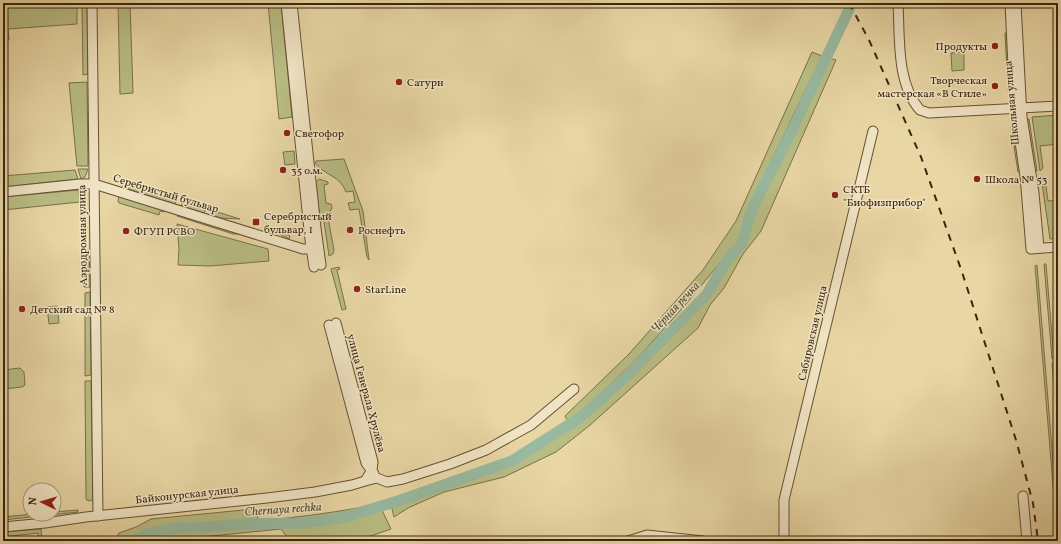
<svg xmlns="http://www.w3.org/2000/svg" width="1061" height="544" viewBox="0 0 1061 544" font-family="Vollkorn,serif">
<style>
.green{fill:#b9bd84;stroke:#7a714a}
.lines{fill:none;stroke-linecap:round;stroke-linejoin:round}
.river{stroke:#98baa0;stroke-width:11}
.minor-casing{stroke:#665135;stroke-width:11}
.minor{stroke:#f0e4c4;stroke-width:9}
.rail{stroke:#3b2510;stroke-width:2;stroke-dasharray:7 7;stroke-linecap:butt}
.poi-dot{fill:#8f2418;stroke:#f0e4c4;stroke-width:1.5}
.labels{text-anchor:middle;stroke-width:3;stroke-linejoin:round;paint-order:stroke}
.poi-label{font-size:11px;fill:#3b2510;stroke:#f0e4c4;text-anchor:start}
.street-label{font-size:11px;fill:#3b2510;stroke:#f0e4c4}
.water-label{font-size:12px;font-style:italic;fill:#524a34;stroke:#f0e4c4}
</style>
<rect width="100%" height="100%" fill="#e8d6a4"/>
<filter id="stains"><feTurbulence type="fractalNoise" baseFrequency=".005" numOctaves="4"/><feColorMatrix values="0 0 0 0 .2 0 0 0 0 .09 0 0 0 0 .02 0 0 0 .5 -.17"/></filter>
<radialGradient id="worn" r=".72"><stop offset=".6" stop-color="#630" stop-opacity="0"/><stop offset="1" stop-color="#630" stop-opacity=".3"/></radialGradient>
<g class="green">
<path d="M3,3h74v21l-69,5 1,11h-6z"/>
<path d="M82,3h5l1,71 -5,1z"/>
<path d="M118,3h12l3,90 -13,1z"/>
<path d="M268,3h13l11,114 -13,2z"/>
<path d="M1005,33h3l3,59h-3z"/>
<path d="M812,52l10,4 -75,155 -8,29 -58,70 -48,53 -47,44 -18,15 -3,-6 64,-62 74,-84 33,-49z"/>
<path d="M964,52v18l-12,1 -1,-18z"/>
<path d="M828,58l8,2 -75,171 -18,23 -19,34 -14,17 -12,23 -109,98 -33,26 -52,25 -60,15 -36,16 -14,9 -3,-12 122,-42 43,-27 25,-17 53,-48 74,-74 18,-33 18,-20 10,-34z"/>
<path d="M87,82l1,84h-11l-8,-83z"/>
<path d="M1058,115v29l-18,2 3,22 -3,3 -8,-54z"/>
<path d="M1026,119h3l8,52 -3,1z"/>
<path d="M1011,127h2l7,45h-2z"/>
<path d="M294,151l1,13 -10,1 -2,-13z"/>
<path d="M344,159l19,52 6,49 -2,-3 -8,-48 -9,1 -2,-7 7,-1 -2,-11 -7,1c-6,-17 -21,-16 -31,-29l1,-2z"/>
<path d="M78,169h10l-3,8 -4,2z"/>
<path d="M75,170l3,9 -75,8v-11z"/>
<path d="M1041,176l4,3 3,22 10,-1v38l-8,1z"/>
<path d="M319,179l9,3v2l-4,1 2,18 5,1 1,3 -4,11 6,32 -1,4 -4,2 -5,-35h-4l-4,-39z"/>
<path d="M123,184h2l52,16 -2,4 -53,-17z"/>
<path d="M78,190l2,12 -77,8v-13z"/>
<path d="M119,196l45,14v2l-4,-1 -1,4 -40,-12 -1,-2z"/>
<path d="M182,201l24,8 -2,4 -23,-7z"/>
<path d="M211,210l29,9 -19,-1 -10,-3z"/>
<path d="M179,214l63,20h-9l-56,-18z"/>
<path d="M177,224l91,25 1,12 -59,5 -32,-1 1,-16z"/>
<path d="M268,228l20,6 2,2 -1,3z"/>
<path d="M84,250h5l1,37h-6z"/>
<path d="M1044,264h2l8,95h-2z"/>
<path d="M1037,265l20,245v1l-2,-1 -20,-244z"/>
<path d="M339,267l1,2 -3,1 9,39 -4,1 -11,-41z"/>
<path d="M90,292l1,83 -6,1v-83z"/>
<path d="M57,306l2,17 -10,1 -2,-17z"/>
<path d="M1052,363h2l3,26h-3z"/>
<path d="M20,368l4,4 1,13 -3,2 -19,2v-19z"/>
<path d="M85,381h6l2,119 -5,1 -2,-2z"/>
<path d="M3,459l5,2 -1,8 1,5 -1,2 -4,-1z"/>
<path d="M379,504l12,25 -35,12h-34l-3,-3 -18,3h-11l-9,-12 -119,12h-47l4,-8 17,-6 15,-8 103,-10 5,12c41,-4 80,-9 120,-17z"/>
<path d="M78,510v2l-75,8v-3l30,-3h21v-2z"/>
<path d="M41,529l1,12h-3l-1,-8 -35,4v-5z"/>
</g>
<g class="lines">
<path class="river" d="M133,541l15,-7 25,-6 34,-1 37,-3 61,-1 40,-6 56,-17 111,-39 69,-44 47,-42 79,-81 18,-31 17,-20 10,-34 44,-87 56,-119"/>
<g class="minor-casing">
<g id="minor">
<path d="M92,3l6,513"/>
<path d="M286,3l24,237 4,27"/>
<path d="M292,3l24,225 5,37"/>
<path d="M898,3c2,34 -2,80 22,107l9,3 129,-7"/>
<path d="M1010,3l5,105 10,68 6,73 27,-2"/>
<path d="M1016,3l6,114 12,76 5,55"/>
<path d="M3,192l77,-8h14l209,65h15"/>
<path d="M329,325l37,138 8,11"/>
<path d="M365,481l12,-3 10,4 16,-3 47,-15 36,-14 45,-25 43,-36"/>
<path d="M1023,496l4,45"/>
<path d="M3,527l42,-4 41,-6 181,-19 48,-6 37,-7 13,-4 7,-11 1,-8 -37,-139"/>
<path d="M628,541l19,-6 56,6"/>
<path d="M784,541v-41l89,-369"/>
</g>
</g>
<use href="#minor" class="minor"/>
<path class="rail" d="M849,3l20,37 52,117 41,115 54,168 17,63 5,38"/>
</g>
<g class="poi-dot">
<circle cx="995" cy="46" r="4"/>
<circle cx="399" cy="82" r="4"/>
<circle cx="995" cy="86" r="4"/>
<circle cx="287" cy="133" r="4"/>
<circle cx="283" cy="170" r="4"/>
<circle cx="977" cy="179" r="4"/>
<circle cx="835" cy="195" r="4"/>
<rect x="252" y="218" width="8" height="8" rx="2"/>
<circle cx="350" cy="230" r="4"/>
<circle cx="126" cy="231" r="4"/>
<circle cx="357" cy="289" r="4"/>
<circle cx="22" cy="309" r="4"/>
</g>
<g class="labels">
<g class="poi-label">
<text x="987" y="50" text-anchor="end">Продукты</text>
<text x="987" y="84" text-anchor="end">Творческая<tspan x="987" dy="13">мастерская «В Стиле»</tspan></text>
<text x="407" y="86">Сатурн</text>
<text x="295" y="137">Светофор</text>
<text x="291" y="174">35 о.м.</text>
<text x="985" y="183">Школа № 53</text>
<text x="843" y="193">СКТБ<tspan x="843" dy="13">"Биофизприбор"</tspan></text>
<text x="264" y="220">Серебристый<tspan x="264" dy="13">бульвар, 1</tspan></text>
<text x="358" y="234">Роснефть</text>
<text x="134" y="235">ФГУП РСВО</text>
<text x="365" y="293">StarLine</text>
<text x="30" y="313">Детский сад № 8</text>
</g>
<g class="street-label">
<text transform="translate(1011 103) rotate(-95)" y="4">Школьная улица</text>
<text transform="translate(166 193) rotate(17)" y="4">Серебристый бульвар</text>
<text transform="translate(82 235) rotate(-91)" y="4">Аэродромная улица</text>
<text transform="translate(812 333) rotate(-77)" y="4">Сабировская улица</text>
<text transform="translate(367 393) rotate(75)" y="4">улица Генерала Хрулёва</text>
<text transform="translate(187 494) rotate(-6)" y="4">Байконурская улица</text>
</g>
<g class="water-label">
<text transform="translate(675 307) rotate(-47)" y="4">Чёрная речка</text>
<text transform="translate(283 509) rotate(-4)" y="4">Chernaya rechka</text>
</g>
</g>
<rect width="1061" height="544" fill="none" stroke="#e8d6a4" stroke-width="16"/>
<rect x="4" y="4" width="1053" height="536" fill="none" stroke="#3b2510" stroke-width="2"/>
<rect x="8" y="8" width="1045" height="528" fill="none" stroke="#3b2510"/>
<g transform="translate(42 502) rotate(275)"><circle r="19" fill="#f0e4c4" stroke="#a8987c"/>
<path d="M0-3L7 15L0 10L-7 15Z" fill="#8f2418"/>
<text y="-6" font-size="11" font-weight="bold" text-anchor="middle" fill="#3b2510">N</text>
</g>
<rect width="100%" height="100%" filter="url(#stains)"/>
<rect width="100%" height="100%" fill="url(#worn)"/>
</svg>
